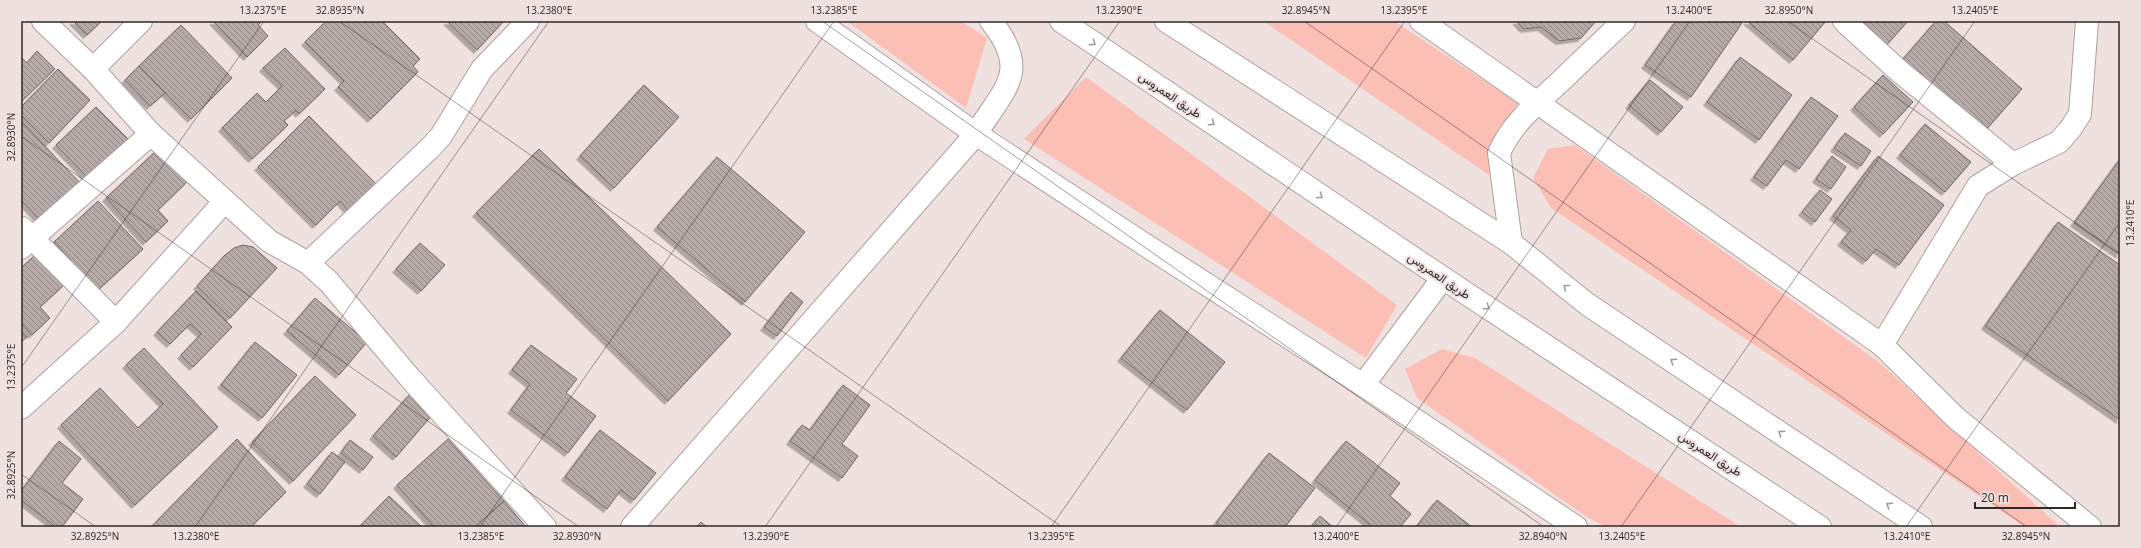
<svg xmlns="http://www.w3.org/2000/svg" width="2141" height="548" viewBox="0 0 2141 548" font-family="'Open Sans',Vazirmatn,sans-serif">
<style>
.green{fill:#fcbfb5}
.building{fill:url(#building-back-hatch);stroke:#726765;filter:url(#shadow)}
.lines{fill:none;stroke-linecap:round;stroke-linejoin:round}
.minor-casing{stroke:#aea29f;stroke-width:24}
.major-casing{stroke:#aea29f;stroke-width:24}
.minor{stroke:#fff;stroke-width:22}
.major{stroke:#fff;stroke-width:22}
.oneway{stroke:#a19f9e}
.ticks{fill:none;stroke:#2e2928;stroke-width:1;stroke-opacity:0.45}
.labels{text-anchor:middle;stroke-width:4;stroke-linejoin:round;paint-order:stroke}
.street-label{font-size:12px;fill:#2e2928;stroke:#eee1df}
.neatline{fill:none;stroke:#2e2928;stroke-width:1.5}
.ticks-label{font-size:10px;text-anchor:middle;fill:#2e2928}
</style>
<defs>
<pattern id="building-back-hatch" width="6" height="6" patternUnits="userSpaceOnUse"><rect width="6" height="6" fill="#b6aaa8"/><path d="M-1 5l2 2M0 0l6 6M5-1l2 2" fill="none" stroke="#948a89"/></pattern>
<filter id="shadow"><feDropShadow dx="-3.5" dy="3.5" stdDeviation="0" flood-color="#0004"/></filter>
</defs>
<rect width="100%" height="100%" fill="#eee1df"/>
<g class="green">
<path d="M847,21h114l26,17 -21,70z"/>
<path d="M1263,21h131l124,82 -29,72z"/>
<path d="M1086,77l311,228 -31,53 -342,-219z"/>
<path d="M1575,145l305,218 180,164h-35l-474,-319 -18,-30 15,-29z"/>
<path d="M1442,349l33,9 266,169h-135l-19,-10 -170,-119 -12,-29z"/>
</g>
<g class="building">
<path d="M73,21h29l-15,14z"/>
<path d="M213,21h49l-4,4 10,11 -21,21z"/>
<path d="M326,21h56l38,38 -7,7 5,6 -47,47 -33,-32 6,-6 -39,-39z"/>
<path d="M447,21h57l-27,29z"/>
<path d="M1516,21h80l-15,17 -22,3 -18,-14 -17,2z"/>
<path d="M1676,21h63l3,2 -51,74 -46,-32z"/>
<path d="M1747,21h79l-33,39z"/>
<path d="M1853,21h55l-24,27z"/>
<path d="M1936,21h8l78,68 -37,42 -83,-71z"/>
<path d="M181,25l51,53 -41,41 -52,-53z"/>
<path d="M285,48l40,41 -26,25 -3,-4 -12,11 4,4 -36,34 -30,-31 35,-35 9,9 16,-16 -19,-18z"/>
<path d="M37,51l18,18 -34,33v-45l6,6z"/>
<path d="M1740,57l52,38 -33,45 -52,-38z"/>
<path d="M139,66l26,27 -15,13 -25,-26z"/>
<path d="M58,69l32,31 -41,43 -28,-28v-8z"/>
<path d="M1883,75l30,27 -30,32 -29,-27z"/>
<path d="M1650,80l33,27 -22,25 -32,-27z"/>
<path d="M644,85l35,32 -65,71 -34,-32z"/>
<path d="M1811,97l27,19 -39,53 -13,-9 -19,26 -13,-9z"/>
<path d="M96,107l35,35 -40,39 -35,-36z"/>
<path d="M309,116l69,70 -27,27 -11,-12 -24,24 -58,-58z"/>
<path d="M21,121l60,63 -40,37 -20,-21z"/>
<path d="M1925,124l46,38 -26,30 -45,-37z"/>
<path d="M1845,133l26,18 -10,15 -27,-18z"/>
<path d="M158,149l30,32 -30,29 10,11 -22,21 -40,-44z"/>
<path d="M539,149l192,185 -63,67 -192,-188z"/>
<path d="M1832,156l14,11 -15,22 -15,-10z"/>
<path d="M1878,156l66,49 -45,60 -23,-16 -10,12 -25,-19 10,-12 -18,-14z"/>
<path d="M717,157l88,75 -60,70 -88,-75z"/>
<path d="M2120,159v96l-46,-32z"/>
<path d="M1820,190l12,9 -17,23 -13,-10z"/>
<path d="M98,201l45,48 -45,41 -44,-48z"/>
<path d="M2058,222l62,43v155l-135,-94z"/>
<path d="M420,243l25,22 -24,26 -25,-22z"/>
<path d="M243,245l10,2 24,21 -47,50 -33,-32 28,-31 9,-7z"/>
<path d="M35,255l29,30 -24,22 10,11 -18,17 -11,-12v-55z"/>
<path d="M196,291l36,36 -39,40 -12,-12 20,-21 -11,-10 -20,20 -13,-12z"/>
<path d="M791,292l12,10 -26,34 -13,-9z"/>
<path d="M315,298l52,44 -28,33 -52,-44z"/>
<path d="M1160,310l65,52 -38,48 -66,-52z"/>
<path d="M21,331l6,6 -6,5z"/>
<path d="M255,342l42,33 -35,43 -41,-33z"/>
<path d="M531,345l46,34 -11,14 30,23 -28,37 -57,-43 19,-26 -18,-14z"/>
<path d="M144,348l74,79 -83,78 -74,-80 39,-37 38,40 25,-24 -37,-39z"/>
<path d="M315,376l41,39 -63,66 -41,-39z"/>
<path d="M843,385l27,20 -28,39 16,12 -16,22 -52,-37 12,-16 8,5z"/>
<path d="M410,394l23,20 -37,43 -23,-21z"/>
<path d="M600,430l56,43 -22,27 -13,-10 -14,19 -42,-32z"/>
<path d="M237,439l49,53 -35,35h-100z"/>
<path d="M448,439l56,62 -29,26h-41l-37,-42z"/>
<path d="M350,440l23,17 -10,13 -22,-17z"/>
<path d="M59,441l22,18 -19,24 21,16 -21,28h-6l-35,-27v-9z"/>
<path d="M1346,441l54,42 -10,13 21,18 -11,13h-27l-58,-47z"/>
<path d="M332,452l13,10 -25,32 -13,-10z"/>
<path d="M1269,453l46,35 -30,39h-64l-5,-4z"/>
<path d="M389,496l33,31h-63z"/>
<path d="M1437,500l35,27h-56z"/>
<path d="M504,501l22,26h-51z"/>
<path d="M1320,516l13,11h-22z"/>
<path d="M701,522l6,5h-11z"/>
</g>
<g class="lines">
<g class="minor-casing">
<g id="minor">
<path d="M43,21l50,48 58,65 118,107 39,22 21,19 81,96 135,149"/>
<path d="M817,21l159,113 171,112 216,139 213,142"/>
<path d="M1421,21l461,324 74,73 134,109"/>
<path d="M1844,21l55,50 114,93 -35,22 -96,159"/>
<path d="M93,69l48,-48"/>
<path d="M2013,164l46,-22 12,-14 9,-14 7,-93"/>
<path d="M22,228l94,94"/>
<path d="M1511,243l-12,-90c13,-30 39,-51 63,-73 20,-20 41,-39 62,-59"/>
<path d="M21,248l130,-114"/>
<path d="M308,263l122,-115 11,-12 41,-67 46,-48"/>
<path d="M1363,385l80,-107"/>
<path d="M21,408l95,-86 109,-121"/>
<path d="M632,527l344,-393c29,-47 55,-62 15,-113"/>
</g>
</g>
<g class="major-casing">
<g id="major">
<path d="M1061,21l382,257 377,249"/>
<path d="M1166,21l345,222 76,61 334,223"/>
</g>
</g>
<use href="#minor" class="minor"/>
<use href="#major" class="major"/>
</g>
<defs><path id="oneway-chevron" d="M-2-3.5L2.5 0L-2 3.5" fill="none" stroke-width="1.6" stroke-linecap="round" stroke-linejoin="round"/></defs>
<g class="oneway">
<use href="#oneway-chevron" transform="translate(1093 43) rotate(34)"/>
<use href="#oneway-chevron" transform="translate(1212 123) rotate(34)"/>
<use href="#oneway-chevron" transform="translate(1320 196) rotate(34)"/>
<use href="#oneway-chevron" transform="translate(1566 287) rotate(-141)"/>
<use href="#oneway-chevron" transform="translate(1487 307) rotate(33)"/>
<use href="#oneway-chevron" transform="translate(1673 361) rotate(-146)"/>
<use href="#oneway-chevron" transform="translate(1781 433) rotate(-146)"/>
<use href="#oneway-chevron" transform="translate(1889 505) rotate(-146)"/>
</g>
<path class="ticks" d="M339,21l723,506M822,21l722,506M1304,21l723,506M1787,21l333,233M21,136l558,391M21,368l243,-347M21,474l75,53M195,527l354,-506M480,527l354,-506M765,527l355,-506M1051,527l354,-506M1336,527l354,-506M1621,527l354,-506M1906,527l214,-305"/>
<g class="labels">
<g class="street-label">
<text transform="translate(1170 95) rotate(34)" y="4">طريق العمروس</text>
<text transform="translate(1439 276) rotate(34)" y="4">طريق العمروس</text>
<text transform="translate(1710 454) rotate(33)" y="4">طريق العمروس</text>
</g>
</g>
<rect width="2141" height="548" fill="none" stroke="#eee1df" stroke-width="44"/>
<path d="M1975 502v6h100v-6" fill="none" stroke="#2e2928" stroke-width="2"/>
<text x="1981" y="502" font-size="12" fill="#2e2928" stroke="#eee1df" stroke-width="3" paint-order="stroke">20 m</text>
<rect x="22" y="22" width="2097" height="504" class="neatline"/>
<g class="ticks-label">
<text x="263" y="14">13.2375°E</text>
<text x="340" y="14">32.8935°N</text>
<text x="549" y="14">13.2380°E</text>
<text x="834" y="14">13.2385°E</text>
<text x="1119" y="14">13.2390°E</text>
<text x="1306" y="14">32.8945°N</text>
<text x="1404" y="14">13.2395°E</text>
<text x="1689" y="14">13.2400°E</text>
<text x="1789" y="14">32.8950°N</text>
<text x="1975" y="14">13.2405°E</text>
<text transform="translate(11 137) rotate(-90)" y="4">32.8930°N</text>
<text transform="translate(2130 223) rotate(-90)" y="4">13.2410°E</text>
<text transform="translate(11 367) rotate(-90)" y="4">13.2375°E</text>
<text transform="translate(11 475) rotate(-90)" y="4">32.8925°N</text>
<text x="95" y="540">32.8925°N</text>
<text x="196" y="540">13.2380°E</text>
<text x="481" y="540">13.2385°E</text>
<text x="577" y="540">32.8930°N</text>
<text x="766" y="540">13.2390°E</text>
<text x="1051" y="540">13.2395°E</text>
<text x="1336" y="540">13.2400°E</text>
<text x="1543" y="540">32.8940°N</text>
<text x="1622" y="540">13.2405°E</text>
<text x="1907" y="540">13.2410°E</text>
<text x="2026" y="540">32.8945°N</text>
</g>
</svg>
